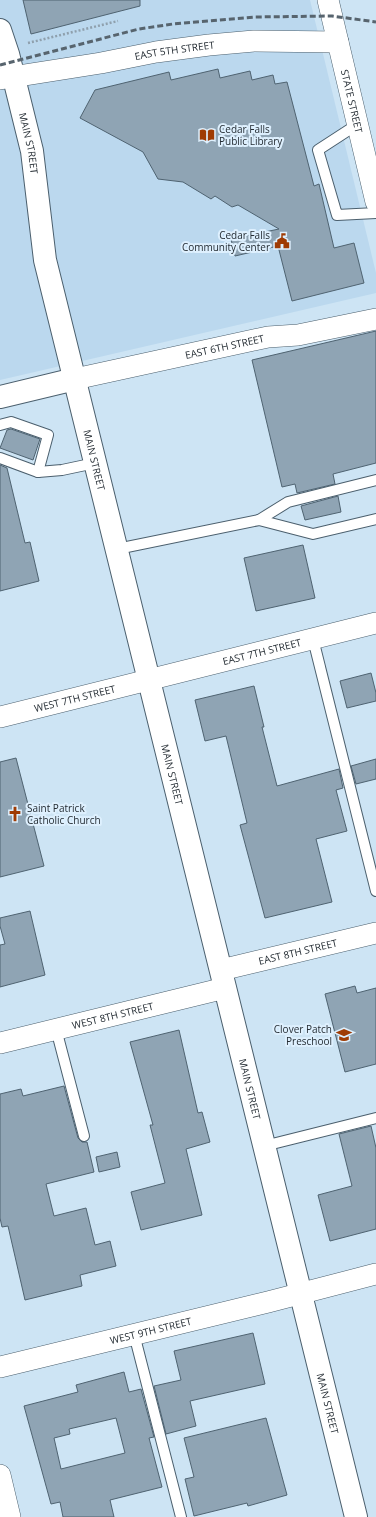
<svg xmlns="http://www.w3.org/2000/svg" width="376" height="1517" viewBox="0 0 376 1517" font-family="'Open Sans',sans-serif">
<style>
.built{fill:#bbd8ee}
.building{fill:#8fa4b4;stroke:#4f6371;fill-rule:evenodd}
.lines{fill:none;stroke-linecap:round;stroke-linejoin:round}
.lane-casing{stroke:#4b5f6d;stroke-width:12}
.street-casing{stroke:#4b5f6d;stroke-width:22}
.secondary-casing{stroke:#4b5f6d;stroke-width:24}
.path{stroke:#8fa0ad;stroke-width:2.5;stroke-dasharray:2 2;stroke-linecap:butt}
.lane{stroke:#fff;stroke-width:10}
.street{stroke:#fff;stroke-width:21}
.secondary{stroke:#fff;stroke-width:22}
.rail{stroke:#57646e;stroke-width:3;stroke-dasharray:6 3;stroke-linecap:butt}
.labels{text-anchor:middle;stroke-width:4;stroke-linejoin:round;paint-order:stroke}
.street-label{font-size:10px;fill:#242c33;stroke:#def0fe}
.poi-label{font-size:10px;fill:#242c33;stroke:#def0fe;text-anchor:start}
</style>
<rect width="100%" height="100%" fill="#cde4f4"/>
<path class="built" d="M0,0h310l66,273v20l-376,87z"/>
<g class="building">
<path d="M23,0h117v6l-109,28z"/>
<path d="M218,69l2,9 30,-7 2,9 21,-5 2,9 12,-2 27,104 5,-2 15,64 20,-5 10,40 -72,18 -14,-55 -43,10 -4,-17 48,-10 -41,-24 -6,2 -17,-11 -4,3 -28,-17 -25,-3 -15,-27 -63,-34 15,-28 74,-18 2,8z"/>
<path d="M376,331v132l-43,11 2,10 -38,9 -2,-9 -13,3 -30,-127z"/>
<path d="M11,429l29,10 -7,21 -33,-12 7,-18z"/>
<path d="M0,465l7,3 18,75 5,-1 9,39 -39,10z"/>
<path d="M338,496l3,16 -36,8 -4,-14z"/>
<path d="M303,545l12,53 -59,13 -12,-53z"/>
<path d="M371,673l5,20v8l-29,7 -7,-27z"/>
<path d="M254,686l10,41h-2l15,59 62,-17 4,19 -7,2 11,41 -31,8 16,63 -67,16 -25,-93 7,-2 -21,-87 -21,5 -10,-41z"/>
<path d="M16,758l28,108 -44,11v-115z"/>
<path d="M376,759v20l-20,5 -5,-18z"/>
<path d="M30,911l15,64 -45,12v-42l5,-1 -5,-18v-8z"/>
<path d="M355,986l2,7 19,-5v76l-31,8 -20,-78z"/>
<path d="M179,1030l19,83 4,-1 8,30 -24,7 16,66 -61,15 -10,-38 34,-9 -15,-58h3l-23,-83z"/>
<path d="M64,1086l14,52 4,4h5l7,30 -48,12 8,32 32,-8 9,37 15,-4 6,25 -36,9 2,11 -57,14 -17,-74 -6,1 -2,-9v-124l21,-5 2,7z"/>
<path d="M371,1126l5,22v81l-46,12 -12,-46 34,-9 -13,-52z"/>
<path d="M117,1152l3,15 -21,5 -3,-15z"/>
<path d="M253,1333l12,51 -75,17 6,25 -30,8 -12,-48 27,-6 -7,-29z"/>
<path d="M124,1372l5,20 12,-3 13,48 -5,1 13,49 -52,13 4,17h-51l-3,-15 -9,2 -27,-98 54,-14 -2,-7zM116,1418l9,35 -64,16 -7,-31 16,-4 -1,-5z"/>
<path d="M266,1418l21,77 -39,11 -1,-3 -53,13 -9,-37 9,-2 -10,-39z"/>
</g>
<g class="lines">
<g class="lane-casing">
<g id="lane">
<path d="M358,124l-40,26 19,65 39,-2"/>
<path d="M0,425l11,-3 37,13 -10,37"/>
<path d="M0,458l38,14 24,-2 33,-7"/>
<path d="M259,520l29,-18 88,-22"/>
<path d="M117,549l142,-29 54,14 63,-15"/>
<path d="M313,639l63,252"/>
<path d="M56,1029l28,107"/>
<path d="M264,1146l112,-28"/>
<path d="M134,1334l47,183"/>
</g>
</g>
<g class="street-casing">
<g id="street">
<path id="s1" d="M328,0l48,202"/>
<path id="s2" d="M0,79l101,-16 55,-11 53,-7 45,-4 84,1"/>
<path id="s3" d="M75,379l193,-42 30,-2 78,-16"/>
<path id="s4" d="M0,717l376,-94"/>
<path id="s5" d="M221,970l155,-37"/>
<path id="s6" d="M0,1043l225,-55"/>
<path id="s7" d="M0,1367l268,-65 108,-28"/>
<path d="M0,1475l10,42"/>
</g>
</g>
<g class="secondary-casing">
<g id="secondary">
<path id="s8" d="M0,30l8,24 24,97 13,109 311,1257"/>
<path d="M0,397l75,-18"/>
</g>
</g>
<path class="path" d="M28,43l90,-22"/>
<use href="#lane" class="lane"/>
<use href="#street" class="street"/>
<use href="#secondary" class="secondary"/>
<path class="rail" d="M0,65l139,-36 34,-5 82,-7 77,-1 44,6"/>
</g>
<defs>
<g id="library-bare" transform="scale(1.2)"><path d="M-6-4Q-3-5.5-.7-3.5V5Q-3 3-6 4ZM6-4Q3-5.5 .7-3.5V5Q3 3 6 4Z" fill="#9f3b03" stroke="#def0fe" stroke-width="2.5" paint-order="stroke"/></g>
<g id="civic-bare" transform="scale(1.2)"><path d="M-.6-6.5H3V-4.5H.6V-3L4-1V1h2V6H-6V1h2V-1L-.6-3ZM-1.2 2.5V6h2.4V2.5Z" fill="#9f3b03" stroke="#def0fe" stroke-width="2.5" paint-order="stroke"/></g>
<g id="church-bare" transform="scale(1.2)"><path d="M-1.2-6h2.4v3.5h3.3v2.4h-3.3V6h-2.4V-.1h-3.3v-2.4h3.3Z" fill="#9f3b03" stroke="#def0fe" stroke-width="2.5" paint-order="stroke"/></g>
<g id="school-bare" transform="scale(1.2)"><path d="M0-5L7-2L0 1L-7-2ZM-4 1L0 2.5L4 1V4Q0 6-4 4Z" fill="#9f3b03" stroke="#def0fe" stroke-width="2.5" paint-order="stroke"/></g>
</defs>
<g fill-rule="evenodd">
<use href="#library-bare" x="207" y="135"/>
<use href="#civic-bare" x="282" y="241"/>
<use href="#church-bare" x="15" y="814"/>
<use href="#school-bare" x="344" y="1035"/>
</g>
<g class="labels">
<g class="street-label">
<text dy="4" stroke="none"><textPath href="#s2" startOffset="177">EAST 5TH STREET</textPath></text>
<text dy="4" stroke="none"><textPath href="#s1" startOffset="104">STATE STREET</textPath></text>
<text dy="4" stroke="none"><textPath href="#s8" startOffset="117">MAIN STREET</textPath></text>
<text dy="4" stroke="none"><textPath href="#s3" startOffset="153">EAST 6TH STREET</textPath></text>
<text dy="4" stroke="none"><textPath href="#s8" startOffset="441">MAIN STREET</textPath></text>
<text dy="4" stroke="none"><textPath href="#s4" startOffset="270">EAST 7TH STREET</textPath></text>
<text dy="4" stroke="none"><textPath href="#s4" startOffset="77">WEST 7TH STREET</textPath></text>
<text dy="4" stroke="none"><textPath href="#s8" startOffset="765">MAIN STREET</textPath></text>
<text dy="4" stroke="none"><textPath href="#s5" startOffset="79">EAST 8TH STREET</textPath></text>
<text dy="4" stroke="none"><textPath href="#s6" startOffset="116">WEST 8TH STREET</textPath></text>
<text dy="4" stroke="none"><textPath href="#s8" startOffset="1089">MAIN STREET</textPath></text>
<text dy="4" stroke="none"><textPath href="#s7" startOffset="155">WEST 9TH STREET</textPath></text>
<text dy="4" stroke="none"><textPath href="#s8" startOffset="1413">MAIN STREET</textPath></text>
</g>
<g class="poi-label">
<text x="219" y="133">Cedar Falls<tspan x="219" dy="12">Public Library</tspan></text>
<text x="270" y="239" text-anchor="end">Cedar Falls<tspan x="270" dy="12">Community Center</tspan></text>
<text x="27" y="812">Saint Patrick<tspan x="27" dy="12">Catholic Church</tspan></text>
<text x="332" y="1033" text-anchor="end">Clover Patch<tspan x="332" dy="12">Preschool</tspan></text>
</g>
</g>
</svg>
